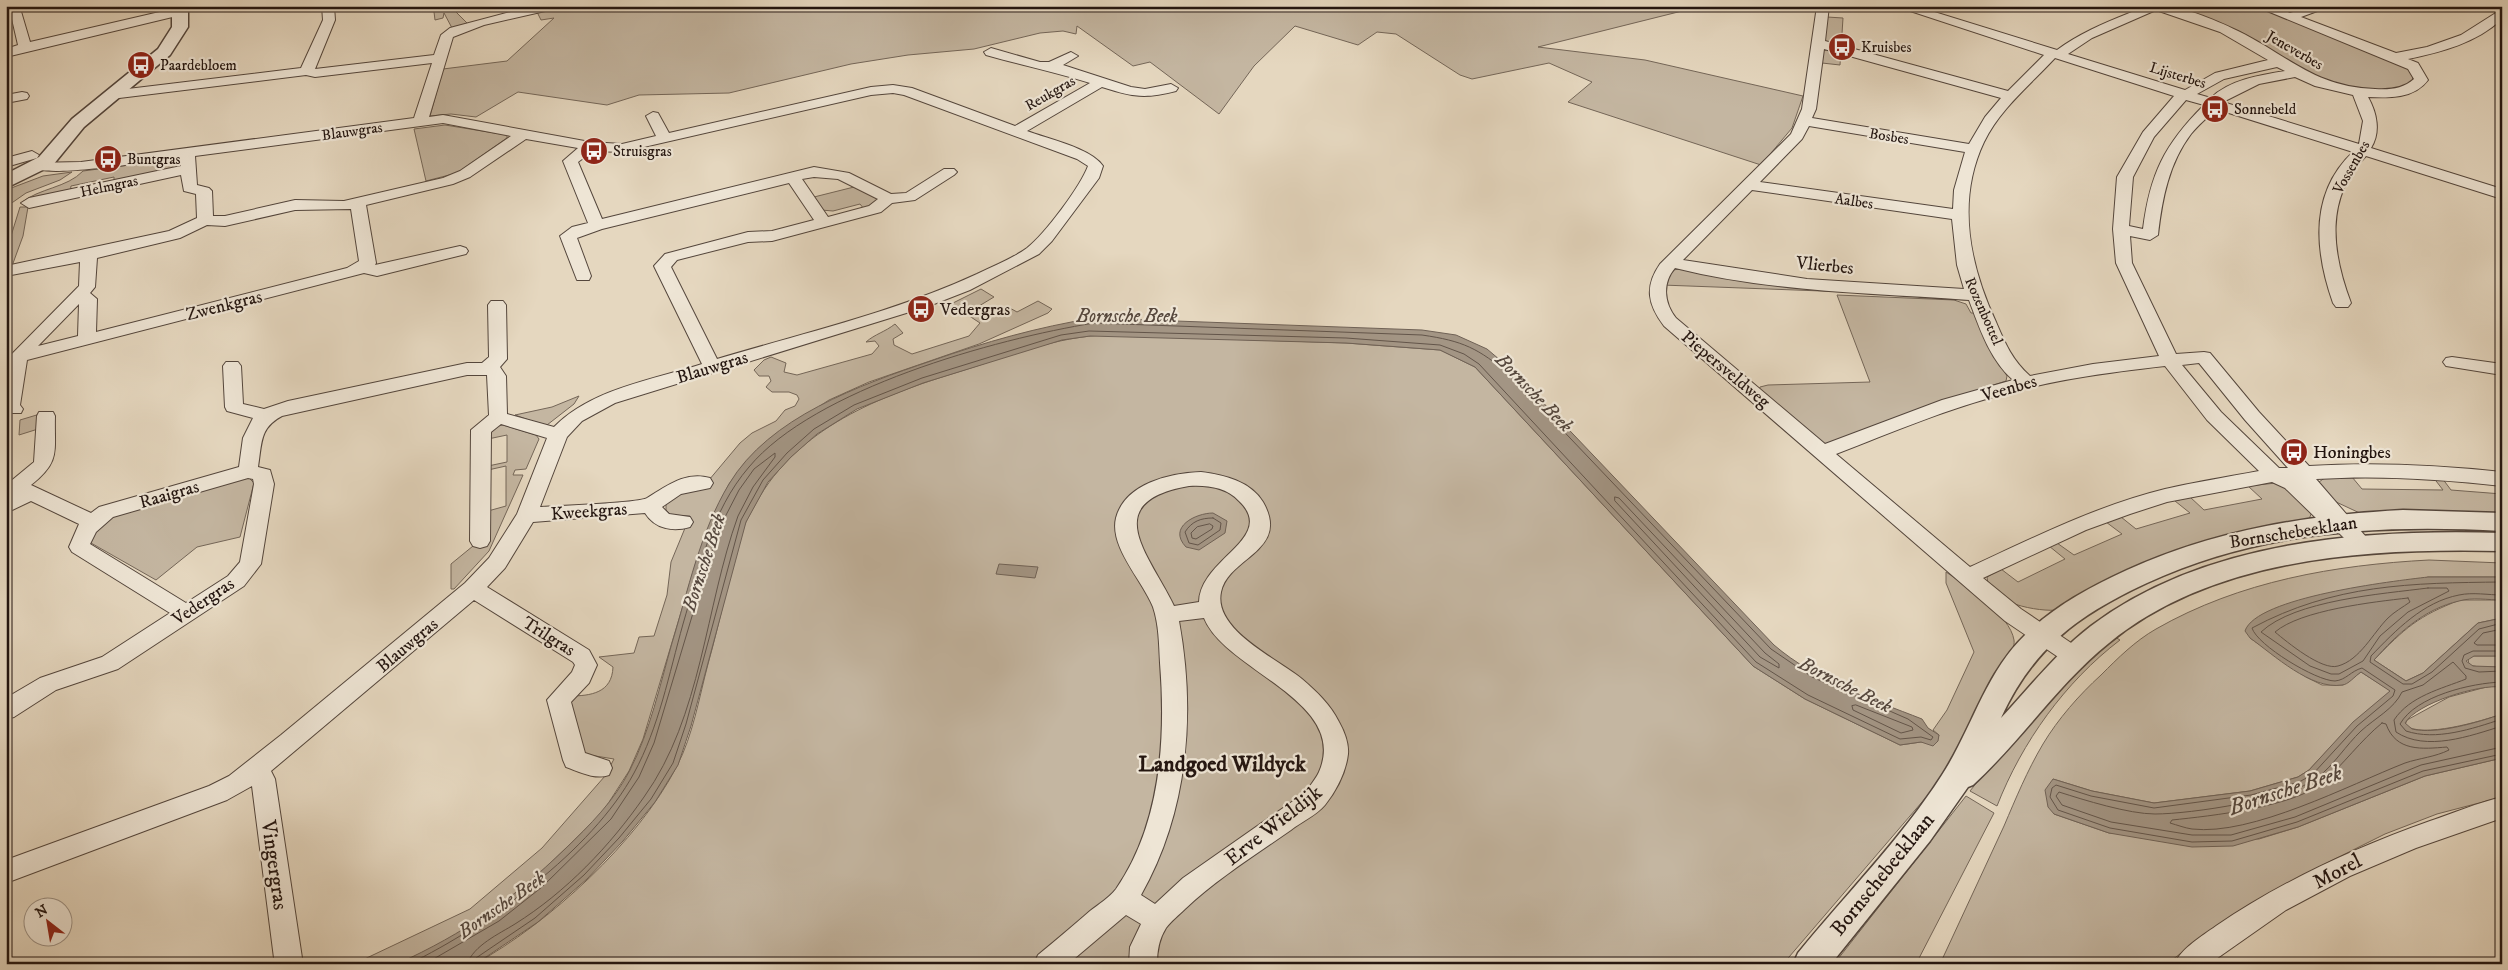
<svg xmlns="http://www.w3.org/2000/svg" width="2508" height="970" viewBox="0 0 2508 970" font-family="'IM FELL DW Pica',serif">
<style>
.green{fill:#c4b6a1;stroke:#746658}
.water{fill:#a39584;stroke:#706256}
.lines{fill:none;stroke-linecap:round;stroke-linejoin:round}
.shore{stroke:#63554a;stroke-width:1}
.minor-casing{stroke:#54463c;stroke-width:2}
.tertiary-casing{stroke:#54463c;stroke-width:3}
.minor{fill:#eee5d5;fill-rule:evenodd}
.tertiary{fill:#eee5d5;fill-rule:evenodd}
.labels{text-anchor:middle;stroke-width:4.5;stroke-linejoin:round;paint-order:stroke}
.far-poi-label{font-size:15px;fill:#231510;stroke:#eee5d5;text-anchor:start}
.far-street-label{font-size:15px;fill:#231510;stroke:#eee5d5}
.street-label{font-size:18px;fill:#231510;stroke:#eee5d5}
.poi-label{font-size:18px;fill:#231510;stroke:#eee5d5;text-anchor:start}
.water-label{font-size:19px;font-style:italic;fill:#56483e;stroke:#eee5d5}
.near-street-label{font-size:21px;fill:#231510;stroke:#eee5d5}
.near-neighbourhood-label{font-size:22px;font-weight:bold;fill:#231510;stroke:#eee5d5}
.near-water-label{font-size:22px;font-style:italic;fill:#56483e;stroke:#eee5d5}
</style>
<rect width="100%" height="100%" fill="#e5d7bf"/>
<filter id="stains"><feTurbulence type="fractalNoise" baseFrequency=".004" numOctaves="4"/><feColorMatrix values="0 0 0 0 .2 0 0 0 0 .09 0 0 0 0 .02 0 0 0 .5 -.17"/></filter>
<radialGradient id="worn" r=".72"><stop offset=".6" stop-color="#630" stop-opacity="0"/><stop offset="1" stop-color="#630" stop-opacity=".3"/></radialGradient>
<g class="green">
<path d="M426,6h24l18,18 -16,4 -8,-15 -1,5 -8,2 -1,-8z"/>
<path d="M558,6h1144l-164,41 107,13 158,36 -11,32 -31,37 -193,-63 24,-20 -43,-19 -77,16 -12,-4 -64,-41 -19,-2 -19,13 -63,-19 -41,40 -35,48 -69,-52 -17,4 -56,-40 -1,8 -13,-3 -23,2 -66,16 -66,6 -57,9 -122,29 -90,2 -32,10 -89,-13 -42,25 -25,-3 -21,2 13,-47 64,-8 47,-43 -13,2 -4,-8z"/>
<path d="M2163,6h93l147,58 10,11 -1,8c-35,15 -82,5 -114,-14 -20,-12 -37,-27 -58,-37 -25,-12 -51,-19 -77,-26z"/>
<path d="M1827,17l16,1 -3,47 -18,-2z"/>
<path d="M445,125l62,10v3l-50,35 -31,8 -12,-52z"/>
<path d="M168,160l7,1 2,8 -63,14v-6l-43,9 -1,7 -49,10c18,-15 46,-15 62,-32z"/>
<path d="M72,172l-12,8 -34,13 -20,14v-17l37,-14z"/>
<path d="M854,187l20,8 4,5 -14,9 -4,-5 -27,7 -12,-1 -7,-13z"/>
<path d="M20,207h8l-5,29 -11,30 -6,2v-16z"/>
<path d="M1681,269l167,22v1l-186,-7 10,-15z"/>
<path d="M981,289l13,8 -15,9 14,9 15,-8 9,5 21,-11 14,8 -4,4 -69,31 -110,38 -40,18 -55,36 -28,25 -17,23 -15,30 -17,45 -54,180 -14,32 -27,42 -68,66 -42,33 -50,32 -45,20h-43l116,-55 72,-61 63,-72 9,-17 -31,-5 -14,-58c22,0 43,-3 44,-29l-14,-10 35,-4 5,-16 15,-1 13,-41 4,-33 19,-46 -19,-1 -5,-5v-6l14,-13 29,-11 31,-37 12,-10 24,-12 9,-11 10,-4 4,-7 -2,-4 -8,-3h-17l-6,-5 5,-6 -2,-5h-10l-5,-6 10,-10 7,-3 15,6 -2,9 13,3 75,-21 7,-8 -4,-5 -9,1c9,-8 19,-10 29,-18l8,9 -10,6 1,6 18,9 57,-18 11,-13 -29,-19z"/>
<path d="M1837,295l117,5 12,4 5,9h5l31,63 -1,5 -56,18 -129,49 -63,-56 2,-5 8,-2 102,-3z"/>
<path d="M1108,335l238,8 94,7 35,17 278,299 52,33 95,46 21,-3 15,1 3,-8 -6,-5 14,-20 27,-58 -28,-69v-11c21,14 64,43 68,68 1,6 -3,13 -5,19l-57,108 -169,197h-1308c74,-41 163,-122 202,-198 16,-31 22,-68 31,-102 13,-46 22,-95 37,-140 3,-7 8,-15 11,-21 42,-76 124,-107 202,-131 49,-15 98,-36 150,-37z"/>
<path d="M579,396l-5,8 -27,21h-4l-28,-10 37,-8z"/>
<path d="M40,414l-2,15 -19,6 1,-15z"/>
<path d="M503,425l33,10 3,4 -13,30 -11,1 -2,5h10l-34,76 -35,38h-3v-25l22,-18 15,-4v-31l18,-5v-40l-18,4v-4l19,-4v-27l-19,4 4,-12z"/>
<path d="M2326,477h26l10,12 81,1 -10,-13 9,1 9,12 51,4v26l-138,-5 -30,-14 -15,-15v-4z"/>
<path d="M239,478h10l5,5 -14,54 -43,10 -41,33 -65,-37 4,-11 17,-16z"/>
<path d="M2276,483l9,2 27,27 -3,7 -250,91c-20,2 -71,-6 -72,-33l14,-8 17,13 47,-23 -16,-13 8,-3 17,12 48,-21 -16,-12 15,-5 15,12 54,-16 -15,-12 15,-4 14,13 58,-11 -14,-13z"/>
<path d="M2429,560l73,3v14h-74l-178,61 56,39 16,8h21l18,-13 30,19 -38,32 -44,47 -11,7 -48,14 -96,12 -62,-12 -39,-12 1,35 55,19 150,6 39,-12 127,-51 77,-18v39l-65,17 -52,20 -56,28 -56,29 -61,38 -45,35h-227c21,-46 43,-92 64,-138 12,-28 23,-55 39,-82 15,-25 36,-49 58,-69 17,-17 34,-34 55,-46 84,-48 179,-64 273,-69z"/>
<path d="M2460,600h42v18l-24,5 -55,50 -17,8 -32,-21c31,-32 44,-44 86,-60z"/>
<path d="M2110,634l10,6c-55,42 -98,102 -123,166l-27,-15 28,-35z"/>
<path d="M2473,656h29v11h-23l-10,-2 -1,-7z"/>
<path d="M2490,686l12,1v27c-20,7 -81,25 -97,11l2,-5 42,-23z"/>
<path d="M1966,796l28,17 -78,151h-82z"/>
</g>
<g class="water">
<path d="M1094,318l328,12 34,5 31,14 26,22 261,274c42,36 97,54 148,74l6,9 11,7 -1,6 -5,5 -12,-4 -21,3 -95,-46 -52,-33 -278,-299 -35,-17 -94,-7 -256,-7 -28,4 -139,43 -66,26 -40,25 -26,23 -23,25 -22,40 -55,204 -13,39 -23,37 -32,39 -36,38 -49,43 -52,35 -11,7h-78c68,-31 115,-64 168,-115 25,-24 49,-48 65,-79 20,-39 30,-85 42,-127 16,-52 28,-111 57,-159 40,-67 131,-99 202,-123 54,-19 107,-34 163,-43z"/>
<path d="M1213,513l14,8 -2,12 -26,17 -13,-3c-19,-20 10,-34 27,-34z"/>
<path d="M999,564l39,3 -3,11 -39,-4z"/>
<path d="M2428,577h74v23c-14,0 -30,-3 -43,1 -35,8 -62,33 -85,59l32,21 17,-8 55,-50 24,-5v38h-28l-8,5 7,5 29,1v20c-23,-3 -85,16 -97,36l7,6c24,6 67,-7 90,-15v44l-77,18 -127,51 -65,19 -41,1 -83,-14 -55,-19 -6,-7 -3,-17 8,-11 39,12 62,12 96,-12 48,-14 11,-7 44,-48 37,-31 -29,-19c-6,4 -13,13 -19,13 -31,5 -68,-30 -92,-47l-5,-7c11,-34 149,-50 183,-54z"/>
</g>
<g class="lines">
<g class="shore">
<path d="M1615,497l4,1 146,155 14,11v4l-19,-11 -145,-156z"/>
<path d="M1213,518l8,5 -1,7 -22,15 -9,-2 -4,-11c7,-11 16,-14 28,-14z"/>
<path d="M1210,524l3,2 -1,3 -16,10 -4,-1 -1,-5 6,-6z"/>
<path d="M2502,582c-91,1 -168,2 -250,46 5,17 64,53 83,53 11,-1 16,-10 27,-13l33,22 -2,6 -36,30 -45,49 -13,7 -48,13 -97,13 -63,-12 -35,-11 -4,3 -2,9 8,13 52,18 82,14 40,-1 65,-19 126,-51 79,-17"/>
<path d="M2428,588h19l2,3 -41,21 -28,24 -17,25 -24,13h-8l-21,-8 -49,-34c34,-32 121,-38 167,-44z"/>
<path d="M2502,595c-14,0 -29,-3 -43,0 -36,7 -63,35 -88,61l-1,6 33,22h9l20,-12 47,-43 23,-6"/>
<path d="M2408,598l2,4c-7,5 -16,10 -22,16 -15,15 -28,42 -50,48 -16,5 -51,-24 -63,-34 26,-22 98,-30 133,-34z"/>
<path d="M2502,629l-19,4 -9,10 3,2h25"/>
<path d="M2502,651h-29l-9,4 -2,6 3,7 14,4 23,-1"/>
<path d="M2502,682c-31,1 -86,14 -102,42l6,7c30,10 66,-2 96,-12"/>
<path d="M1856,705l56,22 1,3 -12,3 -48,-23 -1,-4z"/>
<path d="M2382,723l4,1c10,28 36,25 61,23l2,3c-14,7 -29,8 -44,13 -56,22 -153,73 -213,66 -7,-1 -15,-4 -22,-6l2,-3c38,-4 123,-13 151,-38 21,-18 37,-41 59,-59z"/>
<path d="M2502,726c-32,10 -76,26 -106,6l-2,-12c16,-24 47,-31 72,-41v-3l-13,-14 -30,23 -21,7c-8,17 -27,26 -41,39 -15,14 -27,34 -44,47 -27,21 -126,36 -162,36 -26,0 -71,-14 -96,-22l-3,4 6,9 49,17 81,13h39l64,-18 126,-52 81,-18"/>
<path d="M409,964c78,-38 183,-113 225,-191 25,-46 35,-99 49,-149 16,-54 28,-113 66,-157 65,-78 246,-128 345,-144l328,12c41,6 56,13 88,40l261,274 41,28 96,42 25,18 -2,3 -10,-3 -21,2 -92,-44 -52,-33 -277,-298 -15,-10 -24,-9 -94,-7 -257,-7 -28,4 -139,43 -68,27 -40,24 -27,24 -24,27 -22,40 -55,204 -13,39 -22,36 -32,39 -35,37 -49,43 -59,40 -3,6"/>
<path d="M425,964l74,-43 43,-34 69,-68 28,-42 15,-34 54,-180 16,-44 15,-29 15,-21 21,-16v4l-22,30 -15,29c-33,91 -36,200 -94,281 -34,49 -78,95 -129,127 -16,10 -41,21 -48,40"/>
</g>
<g class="minor-casing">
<g id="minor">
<path d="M9,6l11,2 10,34 151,-35 6,4 -2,3 -179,43v-8l12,-4z"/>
<path d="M322,6h12l1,14 -20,49 119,-14 7,-20 9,-7 83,-22h23l-2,3 -70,16 -31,12 -24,80 14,-2 147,27 32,2 34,-8 -10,-20 7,-4 5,1 11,20 202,-46 22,-2 19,3 103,38 75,-43c-35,-11 -69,-18 -104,-28l-2,-3 7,-4 49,14h9l22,-10 7,4 -15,9 68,22 14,2 26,-5 7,4 -2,3c-31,8 -43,6 -74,-4l-75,44c21,8 64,17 76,35l-4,12 -47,63 -13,13 -69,36 -41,16 -314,97 -33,18 -15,16 -27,70c16,-1 99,-4 107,-9 20,-12 38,-27 63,-20l3,5 -3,5 -29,6 -19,13 7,7 21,3 3,5 -3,5c-17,5 -35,2 -45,-14l-112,9 -28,46 -18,19 102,63 8,15 -8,18 -18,19 14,51 24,8 3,7 -3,7c-14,5 -29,-3 -43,-8l-3,-7 -16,-60 25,-28 3,-7 -2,-3 -99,-62 -203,171 4,8 27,179 -2,6h-28l2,-6 -22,-172 -25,14 -221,83v-23l203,-74 20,-10 52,-41 184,-152 24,-25 28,-44 30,-76 -46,-14 -10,8 -1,109 -3,5 -7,2 -7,-2 -3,-5 1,-111 18,-15 -2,-40h-20l-185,41c-23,12 -20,28 -24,51l12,3 4,14 -13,80 -17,22 -126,83 -62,21 -42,27 -8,2v-21l34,-20 62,-21 68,-44 -98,-61 -3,-5 10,-23 -48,-23 -25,12v-16l5,-2 -5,-1v-14l5,1 23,-19 3,-46 2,-4h14l2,4c-1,36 6,45 -24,69l60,28 8,-6 140,-40 4,-29 10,-20 -26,-7 -2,-4 -2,-41 3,-4h12l3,4 2,38 21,5 24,-8 179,-38h15l7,-6 -1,-52 3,-4h12l3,4 1,54 -7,8 6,9 1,38 47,13c37,-38 98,-47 148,-63l-48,-98 11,-12 83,-22 24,-1 42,-11 -25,-37 -187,46 -25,9 14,38 -2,4h-12l-17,-44 12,-9 16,-4 -25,-62 15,-13 -52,-9 -56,38 -17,7 -87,21 10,58 -1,2 85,-19 6,2 2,3 -2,3 -89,22 -13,-3 -337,87 -7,45 3,4 -2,4h-14l-1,-38 3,-18 70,-71 1,-24 -74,14v-10l163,-35 28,-13 -1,-24 -12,-3 -3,-16 -152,33 -8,-5 8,-5 152,-32v-9c-22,3 -141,23 -150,9l2,-3 48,-1 333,-44 18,-55 -117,14 -9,-2 -195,24 -7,-4 7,-4 190,-23 22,-48zM893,93l11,2 173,64 11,7c-8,21 -43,68 -61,82 -15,11 -34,18 -50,26 -82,38 -173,59 -260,85l-46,-92 6,-7 71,-18 24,-1 109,-29 11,-9 23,-3 39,-25 3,-3 -3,-3h-10l-38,24 -15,1 -42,-21 -35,-6 -212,52 -24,-57 15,-11 29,1 249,-57zM443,123l68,13 -51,35 -17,7 -99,23 -49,-1 -70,16h-12l-1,-25 -3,-3 -12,-3 -2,-29zM814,177l24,2 40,20 -9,7 -41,11 -26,-38zM351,209l8,52 -12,7 -251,64 1,-33 -7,-6 5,-6 2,-29 83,-20 27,-13 18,1 70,-16zM79,304l-1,32 -40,10zM248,478l5,1 1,5 -14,78 -12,14 -42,27 -96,-59 6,-12 17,-15z"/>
<path d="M1817,6h12l-4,35 183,50 36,-36 -149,-49h20l142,44c22,-16 45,-26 70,-36 7,-3 14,-7 21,-8 31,-2 63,12 90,25 51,25 76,56 137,58 14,1 28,0 39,-10l-6,-10 -153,-63h18l17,7 21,-7h20l-30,11 95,36 31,-6 34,-12 41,-26v10c-26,24 -60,33 -94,40l10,4 10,17c-14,19 -39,18 -60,17 9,16 13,35 3,51l131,41v10l-136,-43c-42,42 -34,97 -15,147l-3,4h-12l-3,-4c-18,-51 -24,-110 20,-151l-137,-43c-8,8 -18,16 -25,25 -22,29 -29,65 -33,101l-8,5 -20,-4 2,27 44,91 28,-2 6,1 49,59 50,54c65,-4 128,-1 193,6v14c-62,-7 -124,-11 -186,-7l57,66 -3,5 -7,2 -7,-2 -22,-22 -17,-9 -32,-31 -13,-6 -105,20 -37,12 -44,16 -103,48 38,31 62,42 3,6 -3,6 -8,3 -8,-3 -62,-42 -341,-295c-16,-21 -20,-39 -4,-62l131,-130 11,-25zM2156,10l64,22 48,28 -53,13 -30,17 -117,-36 24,-16zM1824,49l177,49 -16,19 -16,27 -157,-26 4,-9zM2055,58l119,38 -31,36 -26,45 -4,52 3,34 43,93 -66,8 -63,12c-18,-16 -25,-33 -34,-54 -26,-56 -40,-121 -12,-180 16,-33 46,-57 71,-84zM2277,67l8,4c-25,4 -56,9 -74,27l-14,-4 27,-15zM2295,77l20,9 38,9 10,26 -4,23 -136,-42 36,-18zM2186,100l18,5c-40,40 -54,69 -61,124l-14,-3 4,-49 21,-40zM1809,126l156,26 -11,38 -1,19 -193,-27 42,-43zM1752,190l200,29 5,46 7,24 -157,-10 -124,-19zM1675,268c96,24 196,25 294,32 10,27 21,60 44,80l-71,20 -117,44 -149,-126c-12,-15 -14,-35 -1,-50zM2199,363l46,57 43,48h-9l-58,-56 -39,-47zM2165,366l42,54 52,51c-32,6 -63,11 -94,18 -69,17 -132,49 -195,78l-134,-113c57,-22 113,-46 172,-61 51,-14 104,-21 157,-27z"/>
<path d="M22,92l5,1 2,3 -2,3 -21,4v-8z"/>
<path d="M32,151l7,4 -2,3 -31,9v-9z"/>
<path d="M2452,357l50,7v11l-56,-9 -3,-4 3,-4z"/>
<path d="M1201,472c23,3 49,9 62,30 28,49 -35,55 -42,90 -8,38 57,67 81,87 15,13 28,25 37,43 5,9 10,21 9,32 -2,18 -12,37 -23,51 -8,10 -24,17 -34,25 -36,25 -74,49 -106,79 -6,6 -14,12 -19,19 -7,11 -9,23 -9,36h-28l1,-17 11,-23 -15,-9 -58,49h-34l4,-9c18,-15 35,-29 52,-44 9,-7 19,-13 26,-22 45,-65 50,-150 44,-226 -1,-19 -1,-38 -7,-56 -10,-26 -44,-60 -37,-89 9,-35 55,-45 85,-46zM1189,486c18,-1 37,1 50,15 39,37 -39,57 -40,101l-25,4c-23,-49 -78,-104 15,-120zM1204,618c21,53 146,83 115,154 -3,7 -9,13 -13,20l-123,86 -28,26 -14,-9c47,-83 55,-181 38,-274z"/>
<path d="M2502,797v21l-86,30 -66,28 -64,34 -77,54h-35c8,-16 28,-28 42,-38 66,-45 138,-78 214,-105 24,-8 47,-18 72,-24z"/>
</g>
</g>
<g class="tertiary-casing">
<g id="tertiary">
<path d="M172,6h16v21l-18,28 -86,72 -31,38 -47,23v-14l33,-17 33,-38 86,-70 14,-22z"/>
<path d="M2403,510l99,3v18c-122,-7 -243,0 -355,52 -69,32 -114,65 -146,135 29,-31 56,-66 90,-92 114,-86 273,-97 411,-93v18c-131,-3 -287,5 -393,92 -51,41 -88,98 -136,142l-5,2 -38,54 -99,123h-38l5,-11c48,-59 103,-114 144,-178 30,-46 43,-102 84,-141 29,-28 64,-47 101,-64 88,-40 180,-55 276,-60z"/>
</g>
</g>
<use href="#minor" class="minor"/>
<use href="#tertiary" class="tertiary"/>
</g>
<defs>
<g id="bus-disc" transform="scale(1.4375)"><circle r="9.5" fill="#8f2418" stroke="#eee5d5"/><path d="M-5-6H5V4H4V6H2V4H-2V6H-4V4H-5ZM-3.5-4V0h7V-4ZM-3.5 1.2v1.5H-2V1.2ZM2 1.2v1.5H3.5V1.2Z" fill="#fff"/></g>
</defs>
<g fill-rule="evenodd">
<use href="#bus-disc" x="1842" y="47"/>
<use href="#bus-disc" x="141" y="65"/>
<use href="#bus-disc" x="2215" y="109"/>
<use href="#bus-disc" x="594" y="151"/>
<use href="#bus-disc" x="108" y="159"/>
<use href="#bus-disc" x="921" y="309"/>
<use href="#bus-disc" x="2294" y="452"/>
</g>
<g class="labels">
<g class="far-poi-label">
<text x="1861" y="52">Kruisbes</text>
<text x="160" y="70">Paardebloem</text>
<text x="2234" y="114">Sonnebeld</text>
<text x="613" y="156">Struisgras</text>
<text x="127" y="164">Buntgras</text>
</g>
<g class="far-street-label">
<text transform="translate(2295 50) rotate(30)" y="5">Jeneverbes</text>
<text transform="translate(2178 75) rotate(17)" y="5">Lijsterbes</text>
<text transform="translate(1050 93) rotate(-30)" y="5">Reukgras</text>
<text transform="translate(352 131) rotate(-8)" y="5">Blauwgras</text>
<text transform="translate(1889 136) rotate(9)" y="5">Bosbes</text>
<text transform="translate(2351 167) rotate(-60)" y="5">Vossenbes</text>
<text transform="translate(109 186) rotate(-12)" y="5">Helmgras</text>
<text transform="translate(1854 201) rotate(8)" y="5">Aalbes</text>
<text transform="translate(1984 311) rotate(66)" y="5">Rozenbottel</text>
</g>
<g class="street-label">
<text transform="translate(1825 265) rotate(6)" y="6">Vlierbes</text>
<text transform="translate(224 305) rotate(-14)" y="6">Zwenkgras</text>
<text transform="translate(712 367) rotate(-17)" y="6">Blauwgras</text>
<text transform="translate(1726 369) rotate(40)" y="6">Piepersveldweg</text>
<text transform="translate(2009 388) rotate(-16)" y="6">Veenbes</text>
<text transform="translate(169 494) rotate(-16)" y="6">Raaigras</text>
<text transform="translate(589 511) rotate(-4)" y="6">Kweekgras</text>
<text transform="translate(2293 532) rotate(-9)" y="6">Bornschebeeklaan</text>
<text transform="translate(203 601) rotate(-34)" y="6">Vedergras</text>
<text transform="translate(549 636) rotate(32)" y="6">Trilgras</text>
<text transform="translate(407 645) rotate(-40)" y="6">Blauwgras</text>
</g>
<g class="poi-label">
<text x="940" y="315">Vedergras</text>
<text x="2313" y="458">Honingbes</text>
</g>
<g class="water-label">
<text x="1127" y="322">Bornsche Beek</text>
<text transform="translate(1535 392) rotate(46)" y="7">Bornsche Beek</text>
<text transform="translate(703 562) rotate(-72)" y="7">Bornsche Beek</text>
<text transform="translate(1846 684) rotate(27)" y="7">Bornsche Beek</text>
<text transform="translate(501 904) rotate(-35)" y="7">Bornsche Beek</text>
</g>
<g class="near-street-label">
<text transform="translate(1273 825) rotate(-38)" y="7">Erve Wieldijk</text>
<text transform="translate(275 865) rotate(82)" y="7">Vingergras</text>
<text transform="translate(2337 871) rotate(-28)" y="7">Morel</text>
<text transform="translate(1882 874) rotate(-51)" y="7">Bornschebeeklaan</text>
</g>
<g class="near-neighbourhood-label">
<text x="1222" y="771">Landgoed Wildyck</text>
</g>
<g class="near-water-label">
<text transform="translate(2285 789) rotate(-18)" y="8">Bornsche Beek</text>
</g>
</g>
<rect width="2508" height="970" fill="none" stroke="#e5d7bf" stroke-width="25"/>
<rect x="8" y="8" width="2493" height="955" fill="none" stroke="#231510" stroke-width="2.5"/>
<rect x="12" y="12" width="2483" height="945" fill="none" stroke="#231510"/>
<g transform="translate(48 922) rotate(329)"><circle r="24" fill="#eee5d5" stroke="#9d9286"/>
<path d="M0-4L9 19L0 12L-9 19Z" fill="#8f2418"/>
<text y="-8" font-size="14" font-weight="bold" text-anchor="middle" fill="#231510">N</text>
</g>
<rect width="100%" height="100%" filter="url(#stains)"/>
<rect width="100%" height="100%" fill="url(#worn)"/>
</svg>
